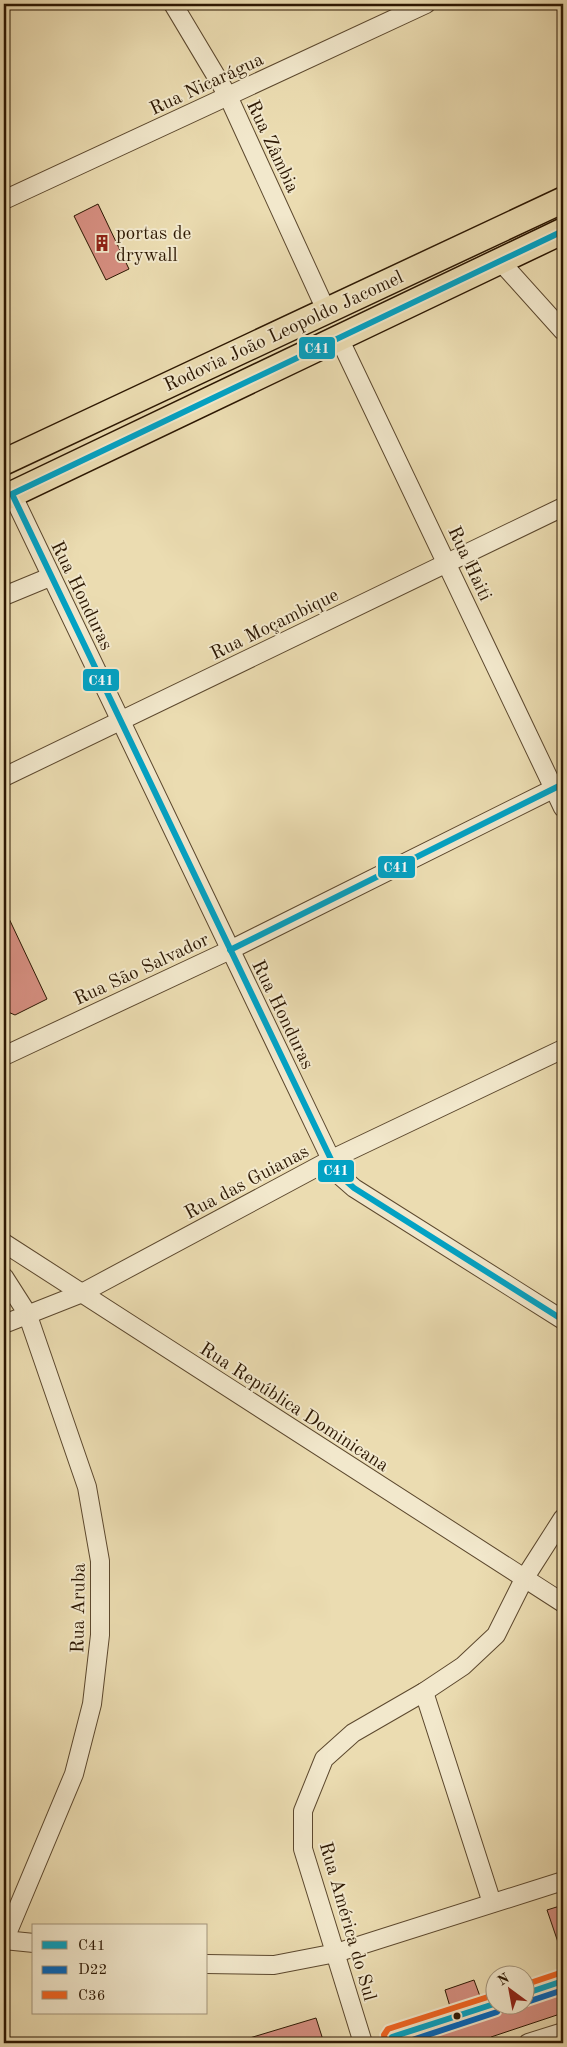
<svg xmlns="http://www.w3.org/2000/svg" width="567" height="2047" viewBox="0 0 567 2047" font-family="'Old Standard TT',serif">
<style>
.building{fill:#d68f81;stroke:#2c1702}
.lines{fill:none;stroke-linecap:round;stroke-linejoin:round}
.minor-tunnel{stroke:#c5b58e;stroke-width:18;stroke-dasharray:18 9;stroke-linecap:butt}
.minor-casing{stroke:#5c482e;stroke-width:20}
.highway-casing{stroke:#2c1702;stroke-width:28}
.minor{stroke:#f2e8cc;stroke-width:18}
.highway{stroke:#ebdcb1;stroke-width:25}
.bus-1-casing{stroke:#f2e8cc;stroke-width:10}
.bus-2-casing{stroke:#f2e8cc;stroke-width:10}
.bus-3-casing{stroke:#f2e8cc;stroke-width:10}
.bus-1{stroke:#02a2c4;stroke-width:6}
.bus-2{stroke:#0065bd;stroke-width:6}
.bus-3{stroke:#f26522;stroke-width:6}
.bus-dot{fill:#2c1702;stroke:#f2e8cc;stroke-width:2}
.labels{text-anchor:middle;stroke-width:4;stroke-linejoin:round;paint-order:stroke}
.street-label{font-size:19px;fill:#2c1702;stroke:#f2e8cc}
.poi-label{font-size:19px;fill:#2c1702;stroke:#f2e8cc;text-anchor:start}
.line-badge{stroke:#f2e8cc;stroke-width:2}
.badge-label{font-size:14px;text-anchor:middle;font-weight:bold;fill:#fff}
</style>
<rect width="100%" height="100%" fill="#ebdcb1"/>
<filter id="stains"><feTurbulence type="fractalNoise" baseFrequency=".004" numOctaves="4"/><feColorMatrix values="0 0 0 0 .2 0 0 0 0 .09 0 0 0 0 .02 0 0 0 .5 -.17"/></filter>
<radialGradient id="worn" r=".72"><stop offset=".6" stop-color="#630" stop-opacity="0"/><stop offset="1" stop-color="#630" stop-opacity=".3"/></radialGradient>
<g class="building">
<path d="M98,204l31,65 -23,11 -32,-64z"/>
<path d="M4,908l43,91 -32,16 -7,-3 -4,-9z"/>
<path d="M563,1905v45l-2,1 -14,-41z"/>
<path d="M563,1972v41l-72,24 2,6h-86l5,-7v-6l-6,-5 45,-15 -6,-20 29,-10 7,19 13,-4v9h30v-19z"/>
<path d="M316,2018l8,25h-80l-1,-3z"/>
</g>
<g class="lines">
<g class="minor-tunnel">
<path d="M524,1994l39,-13"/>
<path d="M402,2034l92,-30"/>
</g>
<g class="minor-casing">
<g id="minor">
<path d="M173,4l55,92 98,214"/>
<path d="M4,200l422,-196"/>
<path d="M500,261l63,70"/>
<path d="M339,338l224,470"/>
<path d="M12,494l326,680 16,14 209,132"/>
<path d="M4,596l46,-19"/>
<path d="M4,777l559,-270"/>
<path d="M4,1056l226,-106 333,-166"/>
<path d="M4,1243l559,360"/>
<path d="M4,1277l23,36 60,174 13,74v74l-8,69 -18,70 -70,167"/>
<path d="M4,1324l76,-30 250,-134 233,-111"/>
<path d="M424,1692l68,211"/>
<path d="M4,1940l30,3"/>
<path d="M206,1964l68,1 62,-12 227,-72"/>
<path d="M363,2043l-60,-194v-38l21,-52 29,-26 71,-41 39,-26 33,-31 28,-56 39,-61"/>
<path d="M394,2043l-2,-6 10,-3"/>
<path d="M528,2043l35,-11"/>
</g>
</g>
<g class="highway-casing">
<g id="highway">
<path d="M4,462l559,-262"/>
<path d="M4,498l559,-267"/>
</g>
</g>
<use href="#minor" class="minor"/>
<use href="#highway" class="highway"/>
<g class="bus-1-casing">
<g id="bus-1">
<path d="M563,231l-551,263 326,680 16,14 209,132"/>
<path d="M230,950l333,-166"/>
<path d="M524,1994l39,-13"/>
<path d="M392,2037l102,-33"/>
</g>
</g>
<g class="bus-2-casing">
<g id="bus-2">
<path d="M527,2002l36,-12"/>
<path d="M403,2043l94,-31"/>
</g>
</g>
<g class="bus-3-casing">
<g id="bus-3">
<path d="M524,1985l36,-12"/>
<path d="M385,2043l-1,-8 4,-6 103,-33"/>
</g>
</g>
<use href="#bus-1" class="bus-1"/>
<use href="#bus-2" class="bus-2"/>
<use href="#bus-3" class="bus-3"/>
</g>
<defs>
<g id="building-bare" transform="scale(1.35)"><path d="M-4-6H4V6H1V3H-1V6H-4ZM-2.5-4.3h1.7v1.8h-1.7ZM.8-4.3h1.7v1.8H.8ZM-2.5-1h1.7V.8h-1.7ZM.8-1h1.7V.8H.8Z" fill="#8f2418" stroke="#f2e8cc" stroke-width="2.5" paint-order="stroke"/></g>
</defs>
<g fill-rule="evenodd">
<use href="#building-bare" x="102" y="243"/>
</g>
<circle class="bus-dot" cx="457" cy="2016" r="4.5"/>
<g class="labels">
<g class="street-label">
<text transform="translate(206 83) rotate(-25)" y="7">Rua Nicarágua</text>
<text transform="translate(274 146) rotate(65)" y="7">Rua Zâmbia</text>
<text transform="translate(283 330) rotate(-25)" y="7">Rodovia João Leopoldo Jacomel</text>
<text transform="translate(471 563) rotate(65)" y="7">Rua Haiti</text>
<text transform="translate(83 595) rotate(64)" y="7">Rua Honduras</text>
<text transform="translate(274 623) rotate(-26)" y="7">Rua Moçambique</text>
<text transform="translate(141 968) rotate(-25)" y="7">Rua São Salvador</text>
<text transform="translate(284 1014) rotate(64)" y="7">Rua Honduras</text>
<text transform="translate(246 1181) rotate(-28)" y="7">Rua das Guianas</text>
<text transform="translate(295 1406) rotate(33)" y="7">Rua República Dominicana</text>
<text transform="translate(77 1608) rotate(-89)" y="7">Rua Aruba</text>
<text transform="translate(349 1921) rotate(74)" y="7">Rua América do Sul</text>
</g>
<g class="poi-label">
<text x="116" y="239">portas de<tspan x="116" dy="22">drywall</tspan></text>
</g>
</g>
<g class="line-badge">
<rect x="298" y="336" width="38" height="24" rx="5" fill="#02a2c4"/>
<rect x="82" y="668" width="38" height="24" rx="5" fill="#02a2c4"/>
<rect x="377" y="855" width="39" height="24" rx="5" fill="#02a2c4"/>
<rect x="317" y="1159" width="38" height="24" rx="5" fill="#02a2c4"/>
</g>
<g class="badge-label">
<text x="317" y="353">C41</text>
<text x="101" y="685">C41</text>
<text x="396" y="872">C41</text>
<text x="336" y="1175">C41</text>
</g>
<rect width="567" height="2047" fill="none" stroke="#ebdcb1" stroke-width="20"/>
<rect x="5" y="5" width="557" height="2037" fill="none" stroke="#2c1702" stroke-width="2.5"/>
<rect x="10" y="10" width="547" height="2027" fill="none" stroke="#2c1702"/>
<rect x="32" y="1924" width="175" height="90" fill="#f2e8cc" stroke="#a3947b"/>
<rect x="42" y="1941" width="25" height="8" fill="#02a2c4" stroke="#a3947b"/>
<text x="78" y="1950" font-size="15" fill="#2c1702">C41</text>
<rect x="42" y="1966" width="25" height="8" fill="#0065bd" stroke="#a3947b"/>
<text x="78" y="1974" font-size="15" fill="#2c1702">D22</text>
<rect x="42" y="1991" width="25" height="8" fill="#f26522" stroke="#a3947b"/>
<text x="78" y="2000" font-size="15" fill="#2c1702">C36</text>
<g transform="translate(510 1990) rotate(328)"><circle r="24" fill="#f2e8cc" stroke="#a3947b"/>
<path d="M0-4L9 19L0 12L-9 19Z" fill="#8f2418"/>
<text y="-8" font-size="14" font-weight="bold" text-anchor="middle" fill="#2c1702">N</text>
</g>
<rect width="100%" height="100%" filter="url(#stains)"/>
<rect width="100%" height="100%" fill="url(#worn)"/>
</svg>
